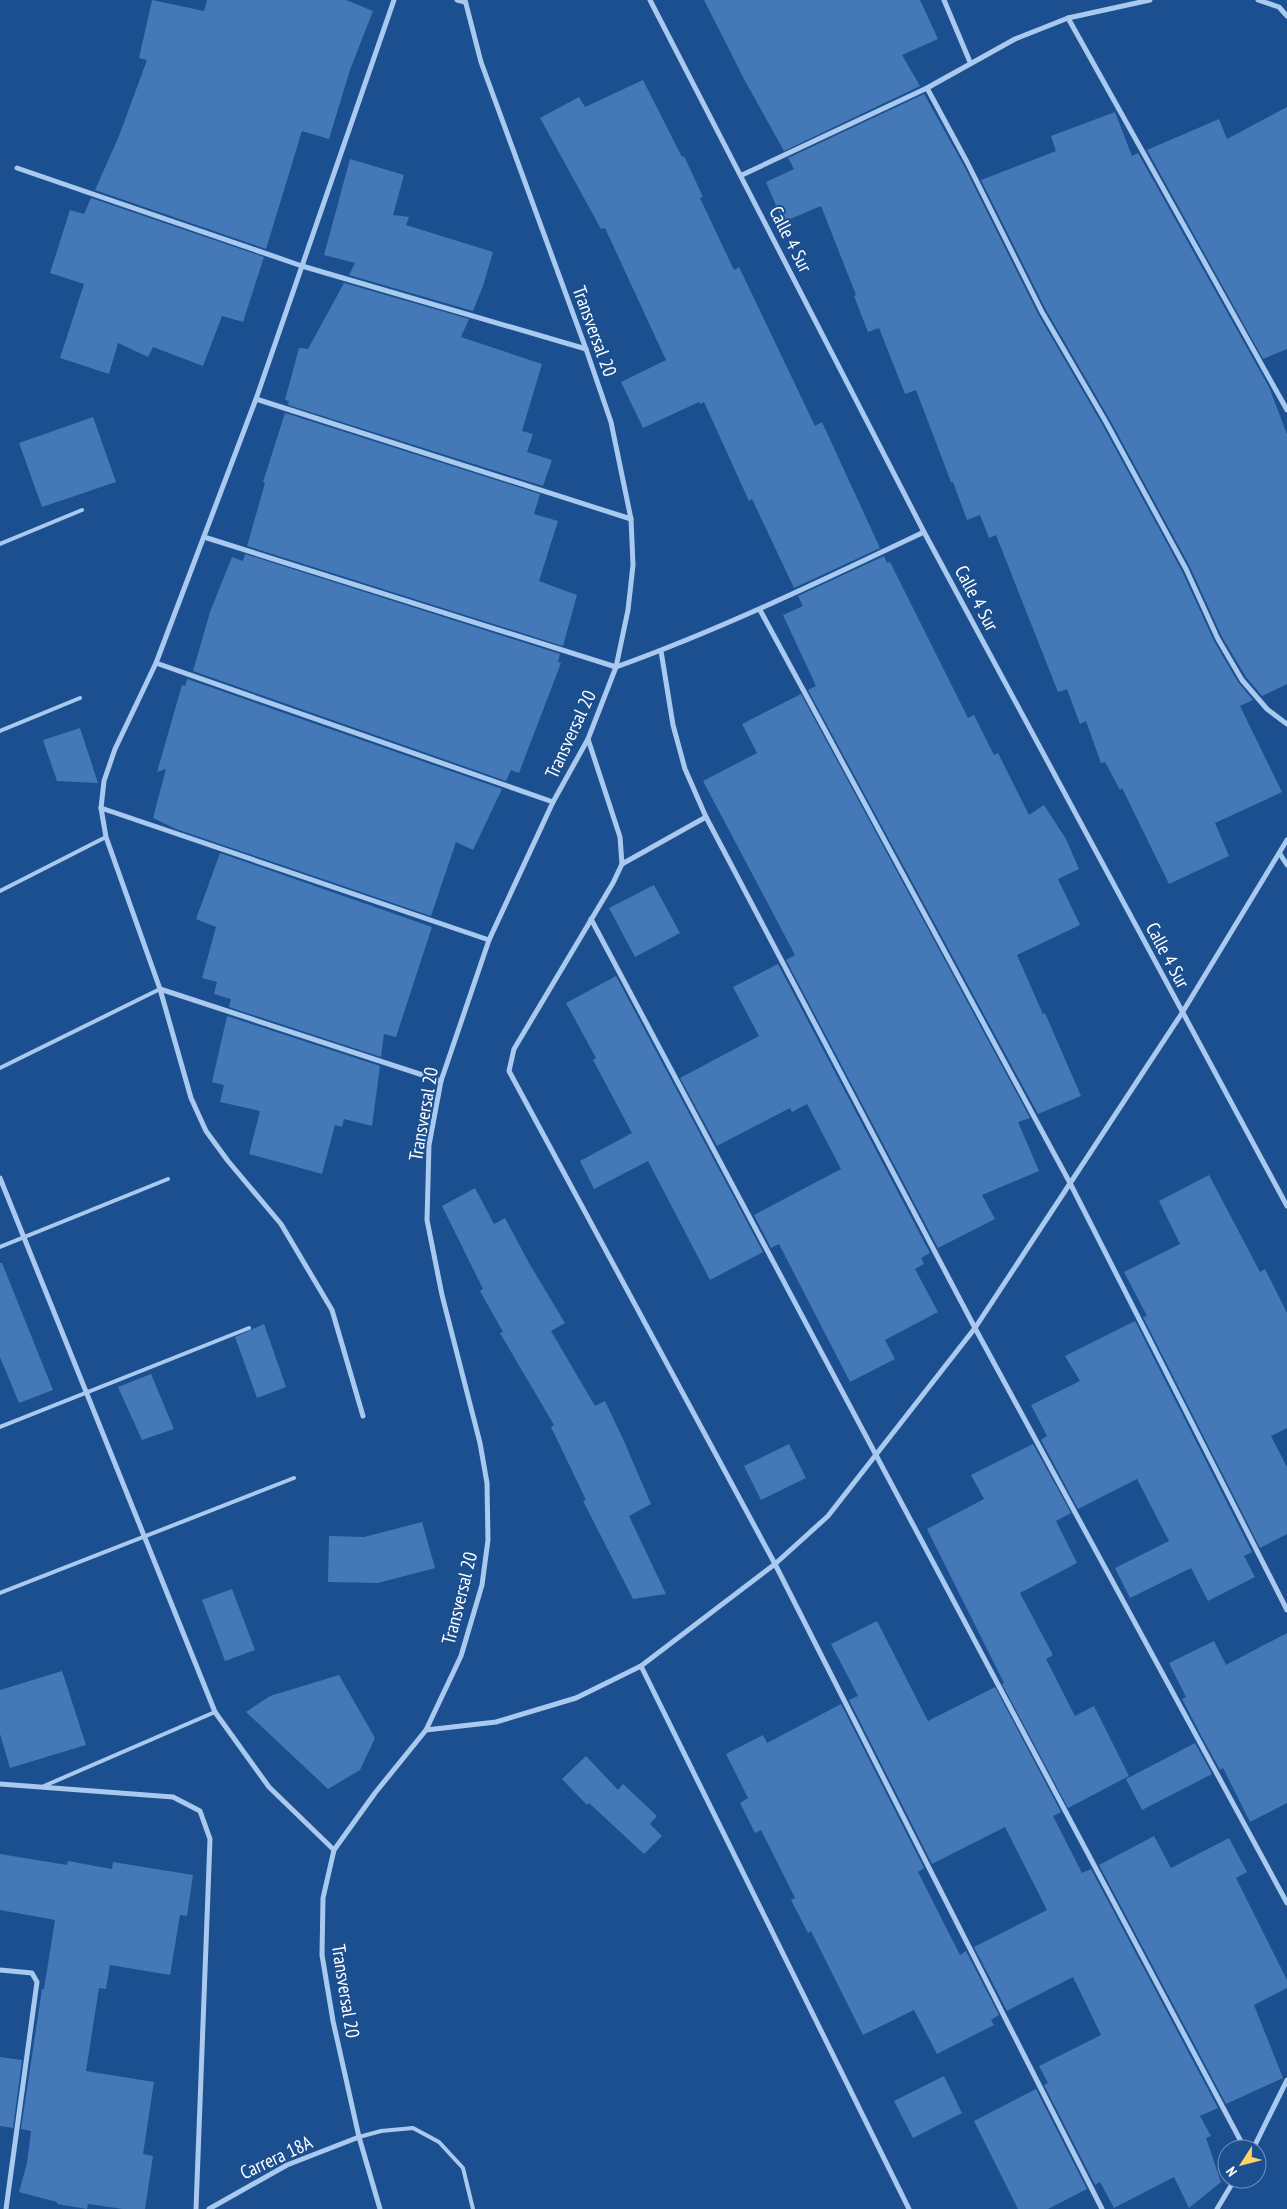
<svg xmlns="http://www.w3.org/2000/svg" width="1287" height="2209" viewBox="0 0 1287 2209" font-family="'PT Sans Narrow',sans-serif">
<style>
.building{fill:#4478b7}
.lines{fill:none;stroke-linecap:round;stroke-linejoin:round}
.service{stroke:#a9c9ee;stroke-width:4}
.minor{stroke:#a9c9ee;stroke-width:5}
.labels{text-anchor:middle;stroke-width:4;stroke-linejoin:round;paint-order:stroke}
.street-label{font-size:19px;fill:#fff;stroke:#1b4f8f}
</style>
<rect width="100%" height="100%" fill="#1b4f8f"/>
<g class="building">
<path d="M152,0l52,11 3,-11h139l27,11 -23,59 -21,69 -27,-8 -36,118 -171,-59 24,-54 28,-76 -8,-2z"/>
<path d="M704,0h216l18,39 -36,16 18,31 -136,65 -40,-72z"/>
<path d="M643,80l39,77 2,-1 19,41 -3,1 34,72 5,-3 76,159 7,-4 58,126 -86,40 -42,-89 -3,2 -45,-99 -4,2 -1,-2 -56,26 -22,-46 45,-22 -61,-132 -4,1 -61,-111 39,-21 6,10z"/>
<path d="M924,94l39,70 75,150 64,110 80,147 32,70 24,41 15,18 -13,6 42,86 -67,31 14,33 -60,28 -47,-96 -2,2 -15,-28 -4,1 -15,-42 -6,3 -13,-35 -9,3 -62,-157 -7,3 -9,-23 -13,5 -14,-38h-2l-35,-92 -11,4 -26,-66 -11,4 -14,-36 2,-1 -35,-89 -38,16 -17,-40 28,-13 -6,-11z"/>
<path d="M1287,107v242l-24,10 -116,-209 72,-31 8,20z"/>
<path d="M1115,112l17,44 6,-3 131,234 18,47v250l-25,12 -16,-19 -24,-40 -32,-70 -80,-147 -64,-110 -65,-130 75,-29 -5,-15z"/>
<path d="M350,159l54,16 -11,40 16,2 -3,8 87,27 -10,34 -10,25 -124,-36 6,-12 -31,-8z"/>
<path d="M91,198l173,59 -21,65 -21,-6 -19,50 -50,-19 -5,10 -30,-14 -9,31 -49,-16 24,-74 -34,-11 20,-63 14,4z"/>
<path d="M344,283l125,36 -8,18 81,27 -20,67 11,3 -6,18 25,8 -9,26 -255,-81 1,-4 -4,-1 14,-52 9,1z"/>
<path d="M285,413l255,81 -6,20 24,7 -19,60 38,14 -14,51 -316,-100 18,-63 -2,-1z"/>
<path d="M93,417l23,65 -74,25 -23,-64z"/>
<path d="M245,554l315,100 -2,8 3,1 -42,110 -8,-3 -5,11 -313,-110 17,-59 22,-55 11,4z"/>
<path d="M884,556l3,7 3,-1 78,156 6,-3 20,40 4,-2 31,62 15,-10 22,34 13,30 -21,10 22,46 -63,30 26,59 2,-1 36,83 -43,18 -230,-424 8,-4 -33,-71 20,-9 -5,-10z"/>
<path d="M187,679l315,110 -29,61 -17,-8 -25,74 -255,-87 -23,-11 13,-49 -9,3 25,-87 3,1z"/>
<path d="M801,694l229,424 -12,4 21,49 -57,24 13,24 -57,29 -152,-288 9,-5 -92,-174 54,-28 -15,-29z"/>
<path d="M80,728l18,55 -41,-2 -14,-41z"/>
<path d="M220,853l212,74 -36,110 -12,-3 -3,23 -152,-50 2,-8 -17,-5 3,-12 -15,-4 14,-51 -20,-8z"/>
<path d="M654,885l26,48 -45,24 -26,-49z"/>
<path d="M778,964l152,289 -9,5 3,6 -9,5 23,43 -53,28 10,19 -45,23 -71,-138 -8,4 -17,-33 87,-46 -34,-65 -15,8 -2,-4 -73,38 -37,-68 79,-42 -26,-49z"/>
<path d="M616,976l147,276 -53,28 -62,-119 -54,28 -14,-28 52,-28 -39,-73 3,-2 -30,-55z"/>
<path d="M227,1016l153,50 -8,60 -28,-7 -2,8 -7,-2 -13,49 -73,-20 11,-43 -40,-9 4,-17 -12,-3z"/>
<path d="M1209,1175l51,97 5,-3 22,44v115l-16,8 16,31v67l-27,14 -117,-231 4,-1 -23,-44 56,-28 -21,-43z"/>
<path d="M475,1188l19,36 11,-6 24,45 36,60 -14,8 44,75 10,-5 19,40 27,63 -22,12 37,78 -33,5 -50,-98 3,-1 -35,-73 3,-2 -54,-92 3,-1 -23,-41 3,-2 -41,-83z"/>
<path d="M0,1263h2l51,127 -34,13 -19,-46z"/>
<path d="M1135,1321l117,231 -8,4 11,21 -47,24 -17,-33 -61,30 -15,-30 54,-27 -32,-62 -59,30 -37,-69 6,-4 -16,-31 49,-24 -15,-25z"/>
<path d="M264,1324l22,63 -29,11 -22,-61z"/>
<path d="M151,1374l23,55 -32,11 -24,-53z"/>
<path d="M789,1444l17,34 -45,22 -17,-34z"/>
<path d="M1033,1444l38,69 -15,8 21,42 -57,30 33,62 -7,4 29,57 19,-10 35,70 -61,32 -66,-124 2,-1 -77,-154 57,-30 -13,-24z"/>
<path d="M422,1522l13,46 -57,15 -50,-1 1,-46 35,1z"/>
<path d="M232,1589l23,61 -30,11 -23,-61z"/>
<path d="M877,1621l51,100 67,-34 66,125 -8,4 29,57 9,-4 127,239 -18,8 11,20 -5,2 15,44 -32,26 -15,-31 -60,31 -14,-26 -5,3 -51,-100 4,-2 -9,-17 62,-31 -28,-58 -66,34 -33,-64 73,-37 -42,-83 -73,37 -83,-164 9,-4 -27,-52z"/>
<path d="M1287,1633v170l-37,19 -27,-54 -3,2 -17,-31 -21,-40 4,-2 -17,-34 45,-22 12,24z"/>
<path d="M62,1671l24,74 -76,23 -10,-34v-44z"/>
<path d="M339,1675l36,63 -15,32 -32,19 -82,-77 24,-16z"/>
<path d="M841,1704l83,164 -6,4 42,83 6,-4 33,64 -8,5 3,5 -57,29 -23,-44 -51,25 -52,-104 -3,2 -17,-33 4,-2 -34,-68 -6,3 -15,-30 8,-5 -22,-44 37,-19 4,8z"/>
<path d="M1195,1743l17,31 -70,36 -16,-31z"/>
<path d="M586,1756l32,34 5,-6 34,32 -7,8 12,12 -18,18 -55,-51 -2,2 -25,-26z"/>
<path d="M1154,1836l17,32 58,-30 18,34 -11,6 51,102v8l-33,17 29,73 -57,26 -127,-239z"/>
<path d="M0,1854l67,11 1,-4 44,8 1,-7 80,13 -6,41 -7,-1 -10,60 -60,-10 -4,24 -7,-1 -13,83 68,11 -11,72 10,2 -8,53h-22l-35,-5 -1,5 -30,-5v-2l-38,-10 8,-29 4,-32 -10,-2 21,-140h2l11,-69 -55,-10z"/>
<path d="M0,2057l22,3 -9,68 -13,-2z"/>
<path d="M944,2076l18,37 -49,25 -19,-37z"/>
<path d="M1036,2089l51,100 -39,20h-30l-44,-88z"/>
</g>
<g class="lines">
<g class="service">
<path d="M0,544l82,-34"/>
<path d="M0,731l80,-33"/>
<path d="M0,891l106,-54"/>
<path d="M0,1068l160,-79"/>
<path d="M0,1247l168,-68"/>
<path d="M0,1427l249,-99"/>
<path d="M0,1593l294,-115"/>
<path d="M44,1786l171,-74"/>
<path d="M359,2137l22,-6 32,-3 26,14 24,26 10,41"/>
</g>
<g class="minor">
<path d="M457,0l8,2"/>
<path d="M650,0l274,532 363,674"/>
<path d="M944,0l26,62"/>
<path d="M1258,0l21,7 8,9"/>
<path d="M1068,18l219,392"/>
<path d="M927,88l40,74 75,150 64,110 80,147 32,70 24,41 25,29 20,15"/>
<path d="M17,168l285,98 284,83"/>
<path d="M742,175l185,-87 88,-49 53,-21 82,-18"/>
<path d="M256,399l375,120"/>
<path d="M204,537l412,130c106,-38 207,-87 308,-135"/>
<path d="M760,610l310,573 217,427"/>
<path d="M661,651l12,74 12,44 21,48 269,511 312,575"/>
<path d="M156,663l397,139"/>
<path d="M588,739l32,98 2,27 -9,19 -99,166 -5,22 266,493 327,645"/>
<path d="M101,808l388,132"/>
<path d="M1280,854l7,11"/>
<path d="M622,864l84,-47"/>
<path d="M591,919l654,1230"/>
<path d="M160,989l281,92"/>
<path d="M0,1178l215,534 54,75 65,63"/>
<path d="M363,1416l-31,-106 -51,-86 -53,-63 -22,-30 -15,-33 -31,-109 -54,-152 -5,-29 3,-27 11,-32 41,-86 100,-264 138,-399"/>
<path d="M641,1666l268,543"/>
<path d="M426,1730l70,-8 80,-24 65,-32 134,-102 53,-48 147,-188 207,-315 105,-173"/>
<path d="M0,1784l173,13 27,14 10,28 -14,370"/>
<path d="M0,1970l32,3 5,9 -31,227"/>
<path d="M1253,2149l34,-69"/>
<path d="M209,2209l78,-44 72,-28"/>
<path d="M380,2209l-21,-72 -26,-116 -11,-66 1,-57 11,-48 41,-57 51,-63 35,-74 21,-71 6,-45 -1,-57 -7,-40 -38,-148 -15,-75 2,-75 12,-64 48,-141 64,-138 35,-63 28,-72 12,-57 5,-45 -2,-46 -20,-97 -25,-73 -105,-287 -16,-62"/>
<path d="M1217,2209l18,-30"/>
</g>
</g>
<g class="labels">
<g class="street-label">
<text transform="translate(791 239) rotate(63)" y="7">Calle 4 Sur</text>
<text transform="translate(595 331) rotate(70)" y="7">Transversal 20</text>
<text transform="translate(977 598) rotate(62)" y="7">Calle 4 Sur</text>
<text transform="translate(570 734) rotate(-65)" y="7">Transversal 20</text>
<text transform="translate(1168 955) rotate(62)" y="7">Calle 4 Sur</text>
<text transform="translate(423 1114) rotate(-80)" y="7">Transversal 20</text>
<text transform="translate(459 1598) rotate(-76)" y="7">Transversal 20</text>
<text transform="translate(346 1991) rotate(81)" y="7">Transversal 20</text>
<text transform="translate(276 2157) rotate(-25)" y="7">Carrera 18A</text>
</g>
</g>
<g transform="translate(1242 2164) rotate(234)"><circle r="24" fill="#1b4f8f" stroke="#7695bc"/>
<path d="M0-4L9 19L0 12L-9 19Z" fill="#ffd166"/>
<text y="-8" font-size="14" font-weight="bold" text-anchor="middle" fill="#ffffff">N</text>
</g>
</svg>
